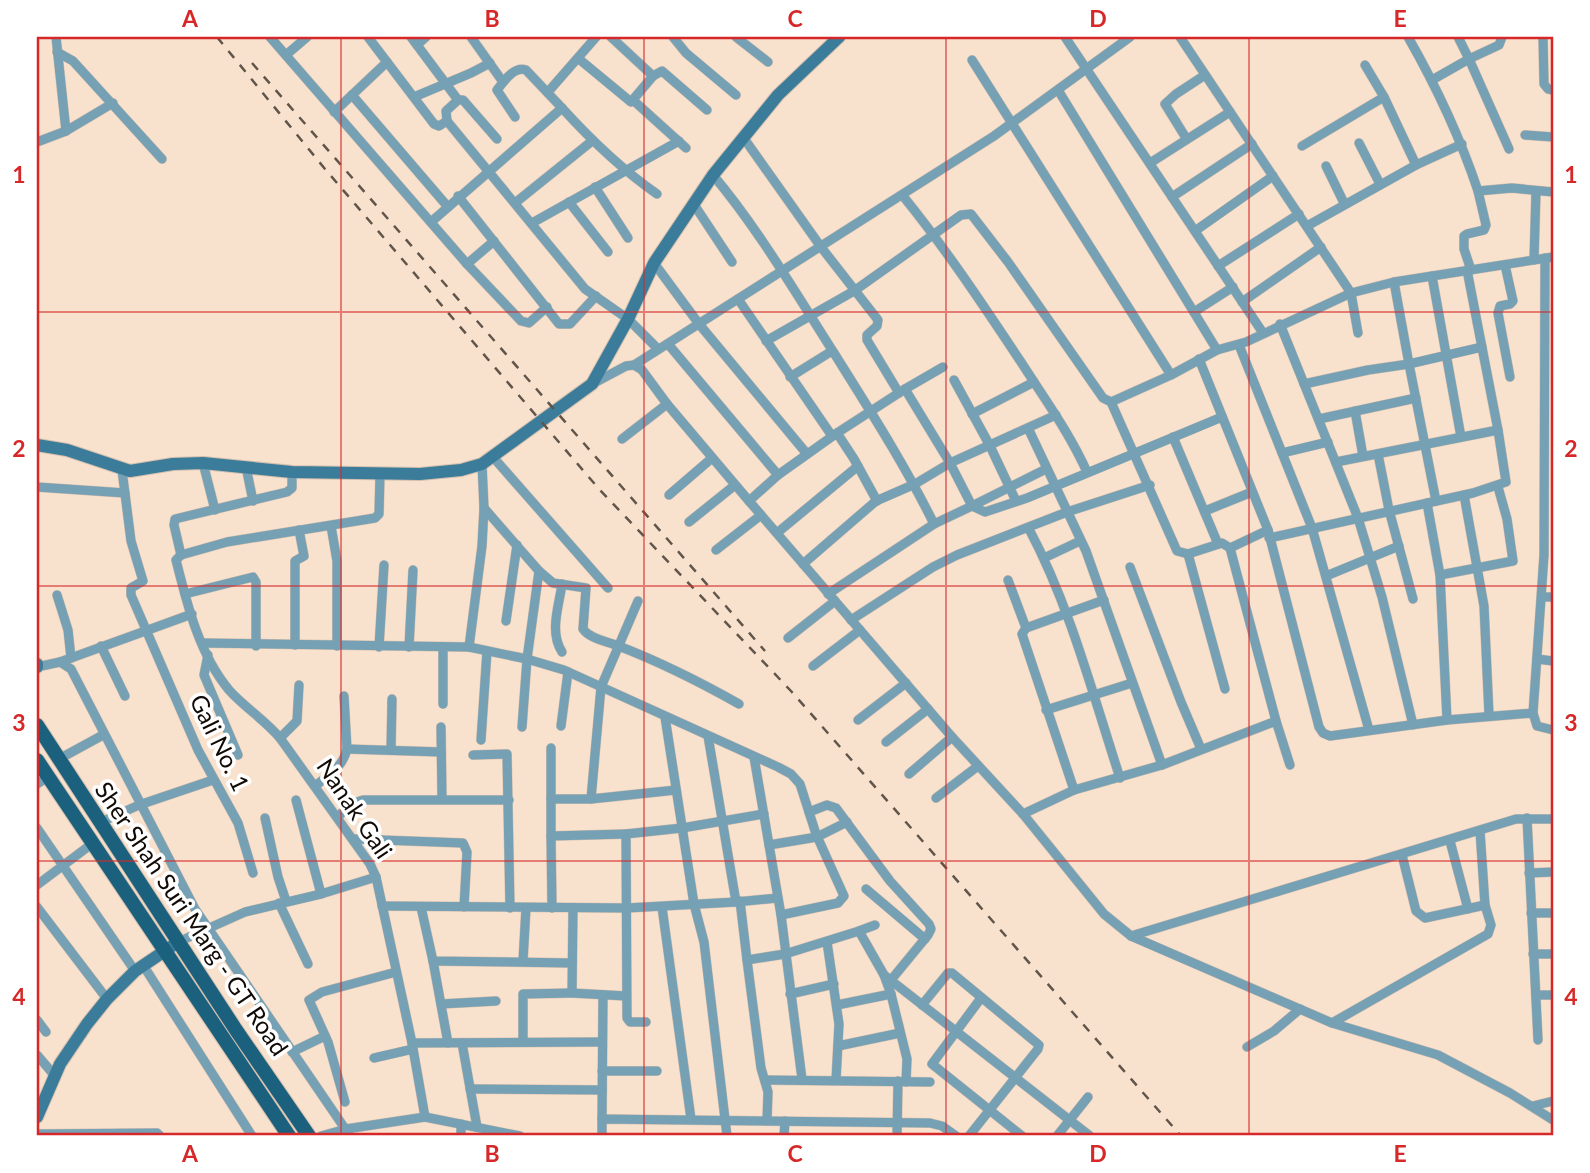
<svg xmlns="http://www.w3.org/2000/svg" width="1590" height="1173" viewBox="0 0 1590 1173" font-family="Lato,sans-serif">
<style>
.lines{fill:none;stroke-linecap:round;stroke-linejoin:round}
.street-casing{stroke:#d3bfae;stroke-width:10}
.secondary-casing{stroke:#d3bfae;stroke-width:14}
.primary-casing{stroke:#d3bfae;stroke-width:16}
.street{stroke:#76a0b4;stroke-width:9}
.secondary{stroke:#3a7c9a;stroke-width:12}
.primary{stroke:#1b617e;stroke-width:14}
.rail{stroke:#61554a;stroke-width:2.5;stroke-dasharray:9 9;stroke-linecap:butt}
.grid{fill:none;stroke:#d62828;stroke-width:2;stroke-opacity:0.55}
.labels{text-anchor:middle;stroke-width:7;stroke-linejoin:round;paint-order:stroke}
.street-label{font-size:24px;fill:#110a04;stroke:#fff}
.neatline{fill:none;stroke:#d62828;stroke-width:2.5}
.grid-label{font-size:23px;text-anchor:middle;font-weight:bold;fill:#d62828}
</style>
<rect width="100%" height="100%" fill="#f8e2ce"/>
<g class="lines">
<g class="street-casing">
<g id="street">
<path d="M56,37l10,94"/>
<path d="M270,37l197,227 54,57 8,2 18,-16"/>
<path d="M368,37l66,87 5,2 8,-5 138,168 43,30 30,30"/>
<path d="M411,37l47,63"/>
<path d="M471,37l32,45"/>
<path d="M611,37l42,39 9,-5 45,39"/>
<path d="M673,37l13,16 50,42"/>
<path d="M736,37l32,25"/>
<path d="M1065,37l198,296"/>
<path d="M1180,37l171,256 7,40"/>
<path d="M1408,37c28,49 52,100 70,154l34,-3 41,4"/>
<path d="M1458,37l11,22 30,-14 3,-8"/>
<path d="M1543,37l1,47 4,5 5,1"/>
<path d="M417,45l9,-8"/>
<path d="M57,52l16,9 89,98"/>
<path d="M286,55l21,-18"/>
<path d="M579,59l52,43 22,-26"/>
<path d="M972,60l199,315"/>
<path d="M1365,65l19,32 32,68"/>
<path d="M1432,80l37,-21 40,90"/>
<path d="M1058,90l159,260"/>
<path d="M548,92l48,-55"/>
<path d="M352,95l96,112"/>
<path d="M414,97l57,-24 19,-10"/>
<path d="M634,101l52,47"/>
<path d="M562,108c30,33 59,61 95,86"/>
<path d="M334,112l53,-50"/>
<path d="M447,121l-1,-10 12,-11h5l34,39"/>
<path d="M1525,135l28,2"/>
<path d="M743,137l78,110 57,73 -1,6 -10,9v5l32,53"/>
<path d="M1186,138l-21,-34 11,-10 29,-19"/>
<path d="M37,142l29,-11 47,-28"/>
<path d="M1359,143l21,41"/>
<path d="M1302,146l82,-49"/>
<path d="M1150,163l80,-51"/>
<path d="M1326,166l18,37"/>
<path d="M713,175c46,55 82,117 121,178 35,56 71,112 100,171"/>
<path d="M595,187l33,51"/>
<path d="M458,196l101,128h11l26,-28"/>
<path d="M903,196c43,53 80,109 118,166 23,36 48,70 66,110"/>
<path d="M1172,197l80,-53"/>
<path d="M569,202l39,50"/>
<path d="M515,203l77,-62"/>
<path d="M693,203l39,59"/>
<path d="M431,222l131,-114 -36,-38c-12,-4 -22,11 -29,20l18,27"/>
<path d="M532,223l147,-82"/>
<path d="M1307,226l109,-61 46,-21"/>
<path d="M1195,231l78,-55"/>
<path d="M1534,260l2,-69"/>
<path d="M654,263l45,61 108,130"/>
<path d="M467,264l27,-23"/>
<path d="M1505,265l8,36 -3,3 -10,2 -2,7 12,64"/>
<path d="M1218,266l81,-52"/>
<path d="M1471,270l-7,-21v-13l3,-2 17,-4 2,-5 -8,-34"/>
<path d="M1432,276l29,161"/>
<path d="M738,299l94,137"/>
<path d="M1242,302l79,-55"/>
<path d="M1194,312l39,-25"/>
<path d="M1280,324l78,194 24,79 31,128"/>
<path d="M766,341l88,-50 107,-76 10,-1 37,48 95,136 8,4 66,149 11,3"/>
<path d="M668,344l110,131 59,-42 68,-44 45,74 22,43 -38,18 -106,70"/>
<path d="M1239,345l73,183 57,202"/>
<path d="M1199,359l69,171 51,197 4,6 7,3 117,-16 86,-7 4,13 16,4"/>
<path d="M634,365l8,5 25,34 82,97 203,236 71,77 81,100 27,22 201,87 106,32 72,38 43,27"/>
<path d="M790,377l42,-26"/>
<path d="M954,380l36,66 26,55"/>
<path d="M594,383l32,-17 8,-1 360,-229 136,-99"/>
<path d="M1304,384l64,-14 41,-6 -15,-82"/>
<path d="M905,389l38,-22"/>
<path d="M1111,402l60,-27 46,-25 29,-8 105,-49 43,-11 159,-25"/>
<path d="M1355,411l8,45"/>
<path d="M972,414l62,-32"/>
<path d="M1319,419l97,-21"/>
<path d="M1028,428l58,123 76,214"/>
<path d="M837,433l17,26 23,42"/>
<path d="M1173,437l45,107"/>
<path d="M622,439l45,-35"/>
<path d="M1282,453l46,-11"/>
<path d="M1378,454l11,56 24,89"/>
<path d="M493,457l115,131"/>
<path d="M1336,462l162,-32"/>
<path d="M203,463l12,47"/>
<path d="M246,467l7,34"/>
<path d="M1046,469l-74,37 13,6 42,-14 195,-81"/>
<path d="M122,470l9,71 12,40 -12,7v7l67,155 40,73 15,50"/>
<path d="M380,475l-1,39 -4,4 -148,24 -46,13 -5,5c11,44 23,94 53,130 15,17 36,30 51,48l90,126 6,13 36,166"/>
<path d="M37,487l88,6"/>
<path d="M669,495l43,-37"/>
<path d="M1464,495l20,111 5,109"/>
<path d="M749,501l29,-26"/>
<path d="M1436,501l-27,-137 73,-17"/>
<path d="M1427,503l13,72 7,145"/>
<path d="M484,508l55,63 14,12 33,5 -3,41c6,9 22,12 33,16 42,16 84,37 123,59"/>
<path d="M1205,511l47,-19"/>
<path d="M689,522l46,-37"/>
<path d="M331,526l6,35v85"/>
<path d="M1029,529c41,77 64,166 91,249"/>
<path d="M1268,530l-38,18 46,173 14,44"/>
<path d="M777,533l81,-67"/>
<path d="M1269,538l204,-45 33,-11 -8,-52 -31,-160"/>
<path d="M716,550l45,-35"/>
<path d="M181,555l-7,-30 1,-6 112,-27 5,-4v-16"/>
<path d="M1044,558l36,-17"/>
<path d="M803,564l73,-63 39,-17 35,-21 106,-48"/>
<path d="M1130,567l51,135 20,47"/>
<path d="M1440,575l73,-14 -6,-42 -9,-32"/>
<path d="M1326,576l73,-30"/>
<path d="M1008,580l18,48"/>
<path d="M185,594l68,-17 3,5v64"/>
<path d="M57,595l11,35 3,28"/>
<path d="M1543,597h10"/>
<path d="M638,601l-37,86 -10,112 85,-9"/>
<path d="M851,620l82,-53 24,-12 110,-43 83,-27"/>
<path d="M506,621l11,-76"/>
<path d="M788,638l47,-37"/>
<path d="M202,643l267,4 58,12 37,11 214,97 13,7 9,10 16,50 28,62 -6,7 -57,12"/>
<path d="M295,645v-84l9,-5 -5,-26"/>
<path d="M101,646l24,50"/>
<path d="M379,647l5,-82"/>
<path d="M409,647l4,-77"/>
<path d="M469,647l13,-101 2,-38 -2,-44"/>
<path d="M562,652c-13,-20 -3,-46 0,-68"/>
<path d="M208,655l-4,20 34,80"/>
<path d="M1537,659l16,2"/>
<path d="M60,662l132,-48"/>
<path d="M813,666l47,-36"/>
<path d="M37,667l23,-5 11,7 124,240 155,227"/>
<path d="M1225,689l-37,-135 34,-11 8,5"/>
<path d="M443,704v-57"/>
<path d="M1046,710l86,-27"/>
<path d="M1533,713l11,-158 1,-297"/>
<path d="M665,717l29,187 10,38 23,194"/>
<path d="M858,720l48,-37"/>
<path d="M561,726l7,-54"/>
<path d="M441,727l1,72"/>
<path d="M522,727l5,-68 12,-88"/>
<path d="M708,736l28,166 42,-4"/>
<path d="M280,738l17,-17 2,-36"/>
<path d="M481,740l6,-89"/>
<path d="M886,742l42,-33"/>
<path d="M551,748v88l75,-2"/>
<path d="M347,749l94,3"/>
<path d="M391,750l1,-51"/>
<path d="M473,755l34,-1 3,154"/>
<path d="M754,757l27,158 21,164"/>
<path d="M59,759l44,-24"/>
<path d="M909,774l43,-37"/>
<path d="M37,784l11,-7"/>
<path d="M315,786c14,-11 28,-19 32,-37l-3,-53"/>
<path d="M1074,790l-52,-156 4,-6 78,-28"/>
<path d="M936,798l42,-32"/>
<path d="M551,799h40"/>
<path d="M296,800l25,94"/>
<path d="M809,812l18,-7 9,3 54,73 39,43 2,5 -3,6 -37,45"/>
<path d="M1023,814l51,-24 88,-25 114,-44"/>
<path d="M338,817l11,-12 14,-5h146"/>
<path d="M265,818l13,59 8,24"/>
<path d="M1527,818l11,222"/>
<path d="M99,823l40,-18 74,-25"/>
<path d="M37,828l98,143"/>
<path d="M551,836l1,72"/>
<path d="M354,839l109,4 4,9 -3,55"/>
<path d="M1450,841l18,68"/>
<path d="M769,845l48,-8 30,-15"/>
<path d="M1402,855l14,56 9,7 60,-13"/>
<path d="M1529,873l24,-1"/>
<path d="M37,885l56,-42"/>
<path d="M866,889l59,50"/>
<path d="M740,901l7,59"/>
<path d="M279,903l29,61"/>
<path d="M382,906l245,2 109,-6"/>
<path d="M37,907l70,92"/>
<path d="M421,907l12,54 139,2"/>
<path d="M662,907l29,212"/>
<path d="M573,908l-1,85 54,3"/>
<path d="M1531,913h22"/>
<path d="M875,925l-16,6 25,44 7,19 16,65 -1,23"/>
<path d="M1131,936l385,-117h37"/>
<path d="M178,942l67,-30 76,-18 55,-17"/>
<path d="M827,942l12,82 -3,56"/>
<path d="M1533,954h20"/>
<path d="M433,961l15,82"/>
<path d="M523,961l3,-53"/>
<path d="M143,965l109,171"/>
<path d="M884,975l206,161"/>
<path d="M790,994l44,-10"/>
<path d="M1536,995h17"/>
<path d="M981,998l-49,66 90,72"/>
<path d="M441,1004l55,-3"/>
<path d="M837,1005l54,-11"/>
<path d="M922,1005l26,-32h4l87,72 -1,4 -69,87"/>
<path d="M37,1020l9,12"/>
<path d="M646,1022h-16l-3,-4 -1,-184 56,-6 82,-14"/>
<path d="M1332,1023l156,-89 3,-9 -6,-20 -5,-74"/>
<path d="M523,1042v-48l49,-1"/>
<path d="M462,1043l15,84"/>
<path d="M838,1046l62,-13"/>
<path d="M1247,1047l27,-16 26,-22"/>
<path d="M292,1052l33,-16"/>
<path d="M37,1055l18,21"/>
<path d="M374,1058l39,-9"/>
<path d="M602,1071h55"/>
<path d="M765,1080l165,2"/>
<path d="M470,1089l132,1"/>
<path d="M345,1102l-17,-60 -19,-42 13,-8 74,-20"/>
<path d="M1533,1106l20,-5"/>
<path d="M425,1117l-13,-74 190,-1"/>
<path d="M602,1119l1,-124"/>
<path d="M767,1120l1,-28 -7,-24 -14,-108 38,-6 74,-23"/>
<path d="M37,1134l120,-1 3,3"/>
<path d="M321,1136l25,-7 79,-12 95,19"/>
<path d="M461,1136v-12"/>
<path d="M602,1136v-17l328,4 12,3 14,10"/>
<path d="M784,1136l1,-15"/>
<path d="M897,1136l1,-55"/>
<path d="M1057,1136l31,-39"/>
</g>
</g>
<g class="secondary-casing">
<g id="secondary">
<path d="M37,445l30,5 63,21 43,-7 30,-1 89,9 128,2 41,-4 21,-6 110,-80 36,-65 26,-56 59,-88 65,-80 61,-58"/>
<path d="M37,664v3"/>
<path d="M37,1117l23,-53 27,-40 20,-25 28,-28 43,-29"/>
</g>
</g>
<g class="primary-casing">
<g id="primary">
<path d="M37,725l199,305 73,106"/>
<path d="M37,760l252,376"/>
</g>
</g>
<use href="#street" class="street"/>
<use href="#secondary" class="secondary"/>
<use href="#primary" class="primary"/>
<g class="rail">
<path d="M217,37l108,132 274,320 192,202 390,445"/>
<path d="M252,63l513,588"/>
</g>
</g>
<path class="grid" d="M341,37v1099M644,37v1099M946,37v1099M1249,37v1099M37,312h1516M37,586h1516M37,861h1516"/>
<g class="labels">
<g class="street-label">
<text transform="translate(219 743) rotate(64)" y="8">Gali No. 1</text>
<text transform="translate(354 809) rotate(56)" y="8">Nanak Gali</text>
<text transform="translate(191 919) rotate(56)" y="8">Sher Shah Suri Marg - GT Road</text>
</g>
</g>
<rect width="1590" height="1173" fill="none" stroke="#ffffff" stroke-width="77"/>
<rect x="38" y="38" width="1514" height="1096" class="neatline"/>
<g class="grid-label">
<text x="190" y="27">A</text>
<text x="492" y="27">B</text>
<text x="795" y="27">C</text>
<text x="1098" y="27">D</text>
<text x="1400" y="27">E</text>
<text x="19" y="183">1</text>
<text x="1571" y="183">1</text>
<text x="19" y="457">2</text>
<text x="1571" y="457">2</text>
<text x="19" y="731">3</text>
<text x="1571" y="731">3</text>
<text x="19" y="1005">4</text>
<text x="1571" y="1005">4</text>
<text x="190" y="1162">A</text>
<text x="492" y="1162">B</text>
<text x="795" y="1162">C</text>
<text x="1098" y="1162">D</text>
<text x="1400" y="1162">E</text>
</g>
</svg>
